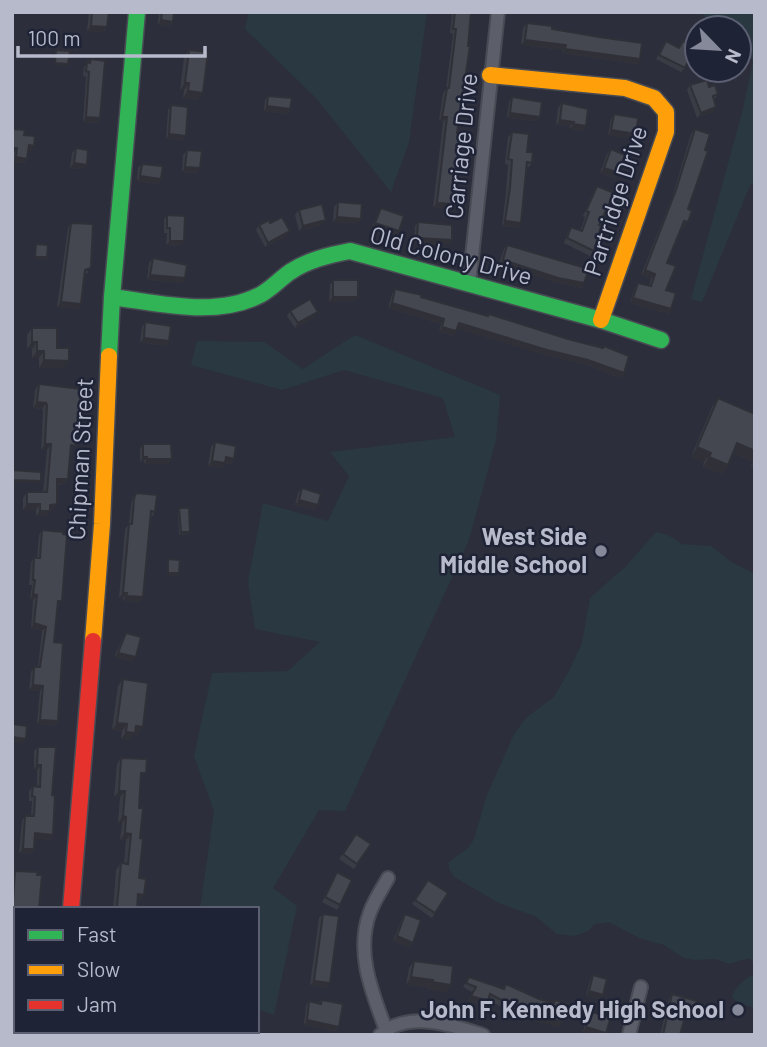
<svg xmlns="http://www.w3.org/2000/svg" width="767" height="1047" viewBox="0 0 767 1047" font-family="Barlow,sans-serif">
<style>
.green{fill:#293841}
.lines{fill:none;stroke-linecap:round;stroke-linejoin:round}
.street-casing{stroke:#484b54;stroke-width:16}
.fast-casing{stroke:#484b54;stroke-width:19}
.slow-casing{stroke:#484b54;stroke-width:19}
.jam-casing{stroke:#484b54;stroke-width:19}
.street{stroke:#5c5e69;stroke-width:12}
.fast{stroke:#30b455;stroke-width:16}
.slow{stroke:#ff9f0a;stroke-width:16}
.jam{stroke:#e5322d;stroke-width:16}
.wall{fill:#3a3c45}
.shaded-wall{fill:#303138}
.building{fill:#444650;stroke:#303138;stroke-width:2}
.poi-dot{fill:#868999;stroke:#1f2336;stroke-width:2.5}
.labels{text-anchor:middle;stroke-width:5;stroke-linejoin:round;paint-order:stroke}
.street-label{font-size:24px;fill:#b7bacb;stroke:#1f2336}
.poi-label{font-size:24px;font-weight:bold;fill:#b7bacb;stroke:#1f2336;text-anchor:end}
</style>
<rect width="100%" height="100%" fill="#2c2f3b"/>
<g class="green">
<path d="M249,12h178l-18,130 -18,50 -75,-94 -71,-69z"/>
<path d="M699,12h56v171h-4l-49,119 -11,-3 52,-190 10,-48 -14,-20v-13h-17z"/>
<path d="M355,335l145,60 -4,45 -27,100 -124,271 -26,-1 -46,78 24,18 -23,109 -17,-6v-100h-57l14,-98 -20,-55 18,-83 76,-2 32,-29 -65,-13 -7,-47 15,-79 65,18 21,-45 -19,-24 125,-15 -12,-39 -99,-28 -62,20 -91,-25 6,-24 67,1 39,27z"/>
<path d="M656,532l12,3 14,9 29,2 19,15 25,13v391l-6,-7 -20,6 -13,-5 -21,1 -11,-2 -20,-13 -25,-7 -30,-16 -14,2 -7,7 -13,5 -18,-2 -22,-18 -34,-12 -47,-27 -5,-8v-7l19,-14 6,-9 13,-44 27,-61 13,-17 27,-20 15,-26 13,-28 8,-45 35,-31z"/>
<path d="M755,974v34l-15,-4 -8,-7c3,-10 13,-19 23,-23z"/>
</g>
<g class="lines">
<g class="street-casing">
<g id="street">
<path d="M469,285l29,-273"/>
<path d="M386,1030c-14,-38 -31,-78 -16,-118 4,-11 12,-23 18,-34"/>
<path d="M380,1035c28,-25 72,-10 103,0"/>
<path d="M629,1035l12,-48"/>
</g>
</g>
<g class="fast-casing">
<g id="fast">
<path d="M112,297c47,6 103,21 148,-2 11,-6 20,-16 30,-23 18,-12 39,-17 60,-21l251,69 60,20"/>
<path d="M109,356l3,-59 25,-285"/>
<path d="M62,1031v4"/>
</g>
</g>
<g class="slow-casing">
<g id="slow">
<path d="M490,75l135,13 29,10 12,14v20l-65,188"/>
<path d="M93,641l9,-117 7,-168"/>
</g>
</g>
<g class="jam-casing">
<path id="jam" d="M71,909l22,-268"/>
</g>
<use href="#street" class="street"/>
<use href="#fast" class="fast"/>
<use href="#slow" class="slow"/>
<use href="#jam" class="jam"/>
</g>
<g class="wall">
<path d="M89,12h20l-2,15 -3,5 -17,-1z"/>
<path d="M159,12h15l-1,10 -4,4 -11,-1z"/>
<path d="M452,12h19l-14,121 -3,71 -3,5 -18,-2 10,-85 -4,-1 4,-28 3,-4 7,-55 -3,-1z"/>
<path d="M527,23l25,6 88,30 -3,5 -75,-11 1,-3 -42,-5 2,-17z"/>
<path d="M666,41l13,7 4,-7 2,27 -4,4 -25,-13z"/>
<path d="M189,50l9,50 -15,-2 1,-8h-4l4,-33z"/>
<path d="M91,59l9,59 -3,5 -14,-1 3,-45 -3,-1 1,-9z"/>
<path d="M690,85l19,2 9,7 -4,6 2,7 -3,5 -16,6 -10,-28z"/>
<path d="M268,96l22,13 -3,5 -23,-3 1,-11z"/>
<path d="M512,97l28,20 -3,4 -30,-3 2,-16z"/>
<path d="M562,103l24,23 -4,5 -12,-2v-3l-14,-1 2,-17z"/>
<path d="M171,105l12,35 -17,-1 2,-29z"/>
<path d="M614,114l22,20 -4,5 -24,-4 3,-16z"/>
<path d="M695,129l10,21 -17,59v13l-3,5 -3,-1 -15,37 -1,27 5,19 -3,5 -38,-11 5,-15 3,-5 11,3 2,-7 -10,-4 32,-80 18,-61z"/>
<path d="M512,132l15,20 5,11 -3,4h-3l-5,56 -3,5 -16,-2 4,-34 2,-27 -3,-1 3,-27z"/>
<path d="M24,135l7,16h-3l-1,8 -3,4 -11,-1 1,-9z"/>
<path d="M76,148l7,21 -13,-1 2,-15z"/>
<path d="M611,149l4,29 -15,-5 7,-19z"/>
<path d="M187,150l13,18 -3,5 -15,-1 1,-17z"/>
<path d="M142,164l19,15 -3,5 -21,-3 1,-13z"/>
<path d="M597,186l2,39 -5,26 -4,5 -26,-13 4,-11 3,-5 9,4 5,-14 -2,-1 11,-26z"/>
<path d="M338,202l20,21 -25,-1 1,-15z"/>
<path d="M381,208l18,23 -4,5 -23,-8 6,-15z"/>
<path d="M299,210l23,15 -23,6 -4,-16z"/>
<path d="M167,215l14,31 -15,-1 1,-12h-3v-13z"/>
<path d="M418,222l34,18 -4,4 -34,-1 1,-17z"/>
<path d="M71,223l17,50 -4,1 -3,30 -3,5 -21,-2 11,-79z"/>
<path d="M270,223l16,13 -21,11 -9,-17 3,-5z"/>
<path d="M507,245l77,38 -3,5 -26,-6 -56,-18 5,-15z"/>
<path d="M153,258l29,25 -35,-3 2,-17z"/>
<path d="M333,280l21,22h-25l1,-17z"/>
<path d="M395,289l92,27 2,-2 135,59 -4,5 -36,-14 -40,-9 -87,-27 -4,8 -14,-4 2,-8 -53,-16 4,-14z"/>
<path d="M290,311l25,6 -20,11 -8,-12z"/>
<path d="M145,322l24,19 -4,5 -25,-4 2,-15z"/>
<path d="M32,328l25,20 7,20h-25v-10h-7v-9h-5v-14z"/>
<path d="M39,384l33,67h-2l-2,28 -4,6h-7l-4,25h-3l-4,6h-10v-6h-13v-12l4,-6h16l4,-42h-6l2,-39 -1,-2 -9,-1 2,-18z"/>
<path d="M718,398l37,16v56l-5,-2 3,-6 -20,-9 -5,12 -6,9 -19,-7 1,-5 -13,-5 21,-50z"/>
<path d="M215,442l19,17 -3,5 -6,-1 -3,5 -14,-2 3,-19z"/>
<path d="M143,444l25,20h-24v-3l-4,1v-13z"/>
<path d="M302,488l13,22 -20,-5 3,-12z"/>
<path d="M136,493l19,19 -3,5 -2,-1 -7,81 -3,5 -17,-1v-3h-4l6,-69 4,-5 2,-20 2,-7z"/>
<path d="M179,508l11,24 -1,2 -10,1 -1,-25z"/>
<path d="M42,530l17,76h-1l-4,36 4,79 -3,5 -18,-2 3,-33 -11,-1 2,-18 3,-5h4l4,-36 -11,-3 2,-28 -3,-1 2,-14h-3l2,-23 3,-4h3l2,-23z"/>
<path d="M126,633l6,29 -18,-5 9,-19z"/>
<path d="M123,679l15,56 -3,-1 -5,6 -9,-1 1,-8 -10,-1 6,-44z"/>
<path d="M38,747l14,48 1,40 -3,5 -15,-2 -1,11 -3,5 -12,-1 3,-33 3,-4h6l1,-15h-3v-10l4,-5 4,1v-17l-3,-1v-18z"/>
<path d="M121,758l20,22 -2,28 1,30 -1,40 5,17 -4,6h-2l-1,8h-24l3,-39 5,-7h3l2,-23h-6l2,-17h-4l2,-26h-6l3,-33z"/>
<path d="M356,834l15,10 -17,25 -15,-10z"/>
<path d="M15,871l1,49h-4v-46z"/>
<path d="M337,872l3,33 -3,5 -15,-8z"/>
<path d="M428,880l20,13 -16,25 -20,-14z"/>
<path d="M323,914l4,74 -17,-3 9,-67z"/>
<path d="M405,914l4,33 -16,-6 9,-22z"/>
<path d="M414,961l37,24 -5,7 -19,-3 1,-2 -22,-2 3,-17z"/>
<path d="M593,975l7,24 -14,-3 4,-16z"/>
<path d="M469,977l34,11 3,-4 33,15 14,4 2,-3 4,27 -35,-9 -36,-18 -3,6 -17,-5 4,-9 -9,-5z"/>
<path d="M672,994l19,21 -5,-1 -6,21h-20l9,-36z"/>
<path d="M322,1000l17,27 -3,4 -32,-6 2,-20 3,-4 10,2z"/>
<path d="M591,1012l15,21 -1,2h-14l-8,-3 4,-15z"/>
</g>
<g class="shaded-wall">
<path d="M161,20l12,2 -4,4 -11,-1z"/>
<path d="M91,26l16,1 -3,5 -17,-1z"/>
<path d="M525,40l41,5 -3,5 -42,-5z"/>
<path d="M565,49l75,10 -3,5 -75,-11z"/>
<path d="M55,63l13,1 -1,2 -14,-1z"/>
<path d="M185,83h4l-5,7h-4z"/>
<path d="M188,91l15,2 -5,7 -15,-2z"/>
<path d="M267,106l23,3 -3,5 -23,-3z"/>
<path d="M716,107l-3,5 -16,6 4,-5z"/>
<path d="M510,113l30,4 -3,4 -30,-3z"/>
<path d="M86,117l14,1 -3,5 -14,-1z"/>
<path d="M442,117h5l-4,5 -4,-1z"/>
<path d="M560,120l14,2 -4,4 -14,-1z"/>
<path d="M573,124l13,2 -4,5 -12,-2z"/>
<path d="M611,130l25,4 -4,5 -24,-4z"/>
<path d="M169,134l17,2 -3,4 -17,-1z"/>
<path d="M29,145l5,1 -3,5 -6,-1z"/>
<path d="M16,157l11,2 -3,4 -11,-1z"/>
<path d="M74,163l13,2 -4,4 -13,-1z"/>
<path d="M185,167l15,1 -3,5 -15,-1z"/>
<path d="M604,168l15,5 -4,5 -15,-5z"/>
<path d="M140,176l21,3 -3,5 -21,-3z"/>
<path d="M437,203l17,1 -3,5 -18,-2z"/>
<path d="M337,217l24,2 -3,4 -25,-1z"/>
<path d="M326,220l-4,5 -23,6 4,-5z"/>
<path d="M505,221l16,2 -3,5 -16,-2z"/>
<path d="M684,221l4,1 -3,5 -4,-2z"/>
<path d="M375,223l24,8 -4,5 -23,-8z"/>
<path d="M290,231l-4,5 -21,11 3,-4z"/>
<path d="M417,238l35,2 -4,4 -34,-1z"/>
<path d="M170,241h14l-3,5 -15,-1z"/>
<path d="M35,257h12l-2,3 -12,-1z"/>
<path d="M503,260l81,23 -3,5 -26,-6 -56,-18z"/>
<path d="M645,270l10,4 -4,5 -10,-4z"/>
<path d="M150,275l35,3 -3,5 -35,-3z"/>
<path d="M333,297h25l-4,5h-25z"/>
<path d="M633,298l38,11 -3,5 -38,-11z"/>
<path d="M61,302l20,2 -3,5 -21,-2z"/>
<path d="M392,303l52,16 -3,5 -53,-16z"/>
<path d="M318,312l-3,5 -20,11 3,-5z"/>
<path d="M459,323l129,37 36,13 -4,5 -36,-14 -40,-9 -89,-27z"/>
<path d="M442,327l14,4 -3,5 -14,-4z"/>
<path d="M144,338l25,3 -4,5 -25,-4z"/>
<path d="M32,342h5l-5,7h-5z"/>
<path d="M37,351h7l-5,7h-7z"/>
<path d="M44,360l25,1 -5,7h-25z"/>
<path d="M37,402l9,1 -4,6 -9,-1z"/>
<path d="M737,443l18,8v9l-2,2 -22,-10z"/>
<path d="M45,444h6l-4,6h-6z"/>
<path d="M697,447l14,6 -7,9 -13,-5z"/>
<path d="M143,457h4l-3,4 -4,1z"/>
<path d="M226,457l8,2 -3,5 -8,-2z"/>
<path d="M709,457l19,8 -6,9 -19,-7z"/>
<path d="M147,459h25l-4,5h-24z"/>
<path d="M212,461l13,2 -3,5 -14,-2z"/>
<path d="M755,462v8l-5,-2z"/>
<path d="M57,479h11l-4,6 -11,-1z"/>
<path d="M12,480l29,1 -2,2 -27,-1z"/>
<path d="M299,500l19,5 -3,5 -20,-5z"/>
<path d="M27,504h13l-4,6h-13z"/>
<path d="M57,504l-4,6h-7l4,-5z"/>
<path d="M40,511h10l-4,5h-10z"/>
<path d="M181,532h9l-1,2 -10,1z"/>
<path d="M168,573h11l-2,3 -11,-1z"/>
<path d="M123,593h4l-4,5h-4z"/>
<path d="M33,594l4,1 -4,5 -3,-1z"/>
<path d="M126,596l17,1 -3,5 -17,-1z"/>
<path d="M34,623l12,4 -4,4 -11,-3z"/>
<path d="M118,653l18,4 -4,5 -18,-5z"/>
<path d="M33,685l10,1 -3,5 -11,-1z"/>
<path d="M40,720l18,1 -3,5 -18,-2z"/>
<path d="M117,723l10,1 -5,7 -10,-1z"/>
<path d="M136,726l7,1 -5,8 -3,-1 -5,6 -9,-1 5,-7z"/>
<path d="M12,737l14,2 -4,4 -10,-1z"/>
<path d="M37,765h4l-4,5 -3,-1z"/>
<path d="M119,791h6l-5,6h-6z"/>
<path d="M123,816l3,1 -4,6h-4z"/>
<path d="M35,833l18,2 -3,5 -19,-2z"/>
<path d="M125,833l6,1 -5,6h-6z"/>
<path d="M23,849h11l-3,5 -12,-1z"/>
<path d="M138,894l6,1 -4,6h-6z"/>
<rect x="12" y="915" width="4" height="5"/>
<path d="M397,936l16,7 -4,4 -16,-6z"/>
<path d="M411,977l22,3 -5,7 -22,-2z"/>
<path d="M314,981l16,2 -3,5 -17,-3z"/>
<path d="M432,982l19,3 -5,7 -19,-3z"/>
<path d="M589,991l14,4 -3,4 -14,-3z"/>
<path d="M471,996l17,5 -3,5 -17,-5z"/>
<path d="M687,1009l7,2 -3,4 -7,-2z"/>
<path d="M527,1013l35,9 -3,5 -35,-9z"/>
<path d="M307,1020l32,7 -3,4 -32,-6z"/>
<path d="M12,1026h4v5h20l-1,2 -23,-2z"/>
<path d="M586,1027l20,6 -1,2h-14l-8,-3z"/>
</g>
<g class="building">
<path d="M92,12h17l-2,15 -16,-1z"/>
<path d="M162,12h12l-1,10 -12,-2z"/>
<path d="M455,12h16l-3,34h2l-13,87h4l-7,71 -17,-1 10,-86h-5l5,-29h2l7,-59h-3z"/>
<path d="M527,23l25,3v3l47,8 43,6 -2,16 -75,-10 1,-4 -41,-5z"/>
<path d="M666,41l13,7 4,-7 12,6 -10,21 -26,-13z"/>
<path d="M56,50l14,1 -2,13 -13,-1z"/>
<path d="M189,50l19,2 -5,41 -15,-2 1,-8h-4z"/>
<path d="M91,59l14,2 -5,57 -14,-1 3,-45 -3,-1 1,-9 3,1z"/>
<path d="M707,80l2,7 6,-2 3,9 -5,2 3,11 -15,6 -11,-28z"/>
<path d="M268,96l24,2 -2,11 -23,-3z"/>
<path d="M512,97l30,5 -2,15 -30,-4z"/>
<path d="M562,103l26,6 -2,17 -13,-2 1,-2 -14,-2z"/>
<path d="M171,105l17,2 -2,29 -17,-2z"/>
<path d="M614,114l24,4 -2,16 -25,-4z"/>
<path d="M12,129l13,1 -1,5 11,1 -1,10 -5,-1 -2,14 -11,-2 1,-9h-5z"/>
<path d="M695,129l15,5 -5,16 3,1 -20,58 4,2 -4,11 -4,-1 -17,42 9,3 -10,24 10,3 -5,16 -38,-11 5,-15 13,3 4,-12 -10,-4 31,-80z"/>
<path d="M512,132l17,2 -2,18h6l-1,11 -5,-1 -6,61 -16,-2 5,-33 2,-28 -4,-1z"/>
<path d="M76,148l12,2 -1,15 -13,-2z"/>
<path d="M611,149l14,6 -6,18 -15,-5z"/>
<path d="M187,150l15,1 -2,17 -15,-1z"/>
<path d="M142,164l21,2 -2,13 -21,-3z"/>
<path d="M597,186l17,7 -15,32 2,1 -7,25 -27,-13 4,-11 11,4 7,-19 -3,-1z"/>
<path d="M338,202l24,2 -1,15 -24,-2z"/>
<path d="M322,204l4,16 -23,6 -4,-16z"/>
<path d="M381,208l23,8 -5,15 -24,-8z"/>
<path d="M167,215l18,1 -1,25h-14v-13h-3z"/>
<path d="M282,217l8,14 -22,12 -9,-18 10,-5 1,3z"/>
<path d="M418,222l34,3v15l-35,-2z"/>
<path d="M71,223l22,1 -2,44 -6,2 -4,34 -20,-2z"/>
<path d="M36,244l12,1 -1,12h-12z"/>
<path d="M507,245l82,24 -5,14 -26,-5 -55,-18z"/>
<path d="M153,258l34,7 -2,13 -35,-3z"/>
<rect x="333" y="280" width="25" height="17"/>
<path d="M395,289l27,6 -1,2 67,19 1,-2 79,25 35,9 1,-2 25,10 -5,17 -36,-13 -41,-10 -88,-27 -3,8 -14,-4 2,-8 -52,-16z"/>
<path d="M310,299l8,13 -20,11 -8,-12z"/>
<path d="M145,322l26,4 -2,15 -25,-3z"/>
<path d="M32,328h25v20h12v13l-25,-1v-9h-7v-9h-5z"/>
<path d="M39,384l42,5 -5,57 -5,-1 -3,34h-11v25l-7,1v6h-10v-7h-13v-12h20l4,-48h-6l2,-39 -1,-2 -9,-1z"/>
<path d="M718,398l37,16v37l-18,-8 -9,22 -19,-8 2,-4 -14,-6z"/>
<path d="M215,442l21,4 -2,13 -8,-2 -1,6 -13,-2z"/>
<path d="M143,444h28l1,15h-25v-2h-4z"/>
<path d="M12,470l29,2v9l-29,-1z"/>
<path d="M302,488l19,6 -3,11 -19,-5z"/>
<path d="M136,493l21,2 -2,17 -4,-1 -8,86 -17,-1 1,-3h-4l6,-69h3l2,-25z"/>
<path d="M179,508h10l1,24h-9z"/>
<path d="M42,530l21,2v2l4,1 -5,66h-4l-4,41 9,1 -5,78 -18,-1 3,-34 -10,-1 1,-18h6l6,-40 -12,-4 3,-28 -4,-1 2,-14h-2l1,-22h6z"/>
<path d="M168,559l12,1 -1,13h-11z"/>
<path d="M126,633l15,4 -5,20 -18,-4z"/>
<path d="M123,679l25,4 -5,44 -7,-1 -1,7 -9,-1 1,-8 -10,-1z"/>
<path d="M12,724l15,2 -1,13 -14,-2z"/>
<path d="M38,747h18l-4,48 3,1 -2,39 -18,-2 -1,16h-11l2,-33h9l1,-19 -3,-1 1,-10 7,1 1,-22h-4z"/>
<path d="M121,758l26,1 -1,14h-5l-2,35h4l-3,30 3,1 -4,39 7,1 -2,16 -6,-1 -1,15 -20,-2 4,-44 7,1 3,-30 -6,-1 1,-16 -3,-1 2,-25h-6z"/>
<path d="M356,834l15,10 -14,20 -14,-10z"/>
<path d="M15,871l23,1 -1,3h5l-3,34h-23v6h-4z"/>
<path d="M337,872l15,8 -12,25 -15,-8z"/>
<path d="M428,880l20,13 -13,20 -20,-13z"/>
<path d="M323,914l16,2 -9,67 -16,-2z"/>
<path d="M405,914l16,6 -8,23 -16,-7z"/>
<path d="M13,954l3,1v71h-4z"/>
<path d="M414,961l39,5 -2,19 -19,-3 1,-2 -22,-3z"/>
<path d="M593,975l14,4 -4,16 -14,-4z"/>
<path d="M469,977l35,12 2,-5 33,15 15,4 1,-3 13,4 -6,18 -35,-9 -37,-19 -2,7 -17,-5 5,-9 -10,-4z"/>
<path d="M672,994l25,7 -3,10 -7,-2 -7,26h-17z"/>
<path d="M322,1000l21,4 -4,23 -32,-7 2,-19 12,3z"/>
<path d="M591,1012l20,5 -5,16 -20,-6z"/>
<rect x="86" y="1031" width="30" height="4"/>
<path d="M150,1031h14l-1,4h-14z"/>
</g>
<g class="poi-dot">
<circle cx="601" cy="551" r="7"/>
<circle cx="738" cy="1010" r="7"/>
</g>
<g class="labels">
<g class="street-label">
<text transform="translate(462 146) rotate(-84)" y="8">Carriage Drive</text>
<text transform="translate(616 201) rotate(-72)" y="8">Partridge Drive</text>
<text transform="translate(451 256) rotate(15)" y="8">Old Colony Drive</text>
<text transform="translate(81 459) rotate(-87)" y="8">Chipman Street</text>
</g>
<g class="poi-label">
<text x="587" y="545">West Side<tspan x="587" dy="28">Middle School</tspan></text>
<text x="724" y="1018">John F. Kennedy High School</text>
</g>
</g>
<rect width="767" height="1047" fill="none" stroke="#b7bacb" stroke-width="28"/>
<rect x="14" y="907" width="245" height="126" fill="#1f2336" stroke="#5c5f72" stroke-width="2"/>
<rect x="28" y="930" width="35" height="10" fill="#30b455" stroke="#5c5f72" stroke-width="2"/>
<text x="77" y="942" font-size="21" fill="#b7bacb">Fast</text>
<rect x="28" y="965" width="35" height="10" fill="#ff9f0a" stroke="#5c5f72" stroke-width="2"/>
<text x="77" y="977" font-size="21" fill="#b7bacb">Slow</text>
<rect x="28" y="1000" width="35" height="10" fill="#e5322d" stroke="#5c5f72" stroke-width="2"/>
<text x="77" y="1012" font-size="21" fill="#b7bacb">Jam</text>
<g transform="translate(718 49) rotate(115)"><circle r="33" fill="#1f2336" stroke="#5c5f72" stroke-width="2"/>
<path d="M0-5L12 26L0 18L-12 26Z" fill="#868999"/>
<text y="-10" font-size="19" font-weight="bold" text-anchor="middle" fill="#b7bacb">N</text>
</g>
<path d="M18 46v10h187v-10" fill="none" stroke="#b7bacb" stroke-width="3.5"/>
<text x="28" y="46" font-size="21" fill="#b7bacb" stroke="#1f2336" stroke-width="5" paint-order="stroke">100 m</text>
</svg>
